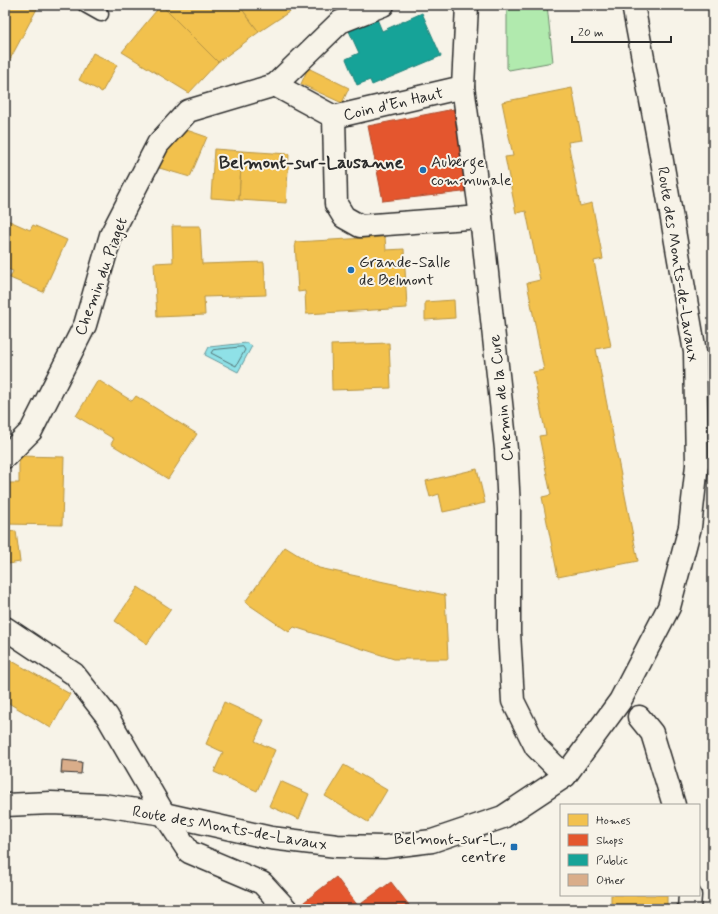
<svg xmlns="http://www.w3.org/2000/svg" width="718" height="914" viewBox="0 0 718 914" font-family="Mynerve,sans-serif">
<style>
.green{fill:#b1eaae;stroke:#6e8a6c}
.water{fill:#8fe1e7;stroke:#67989c}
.homes{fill:#f2c14e;stroke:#b69444}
.shops{fill:#e4572e;stroke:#ac4a2d}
.public{fill:#17a398;stroke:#1d7f77}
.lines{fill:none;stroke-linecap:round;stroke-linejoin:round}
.shore{stroke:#537476;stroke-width:1}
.building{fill:#d9ad8a;stroke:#2b2b2b}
.lane-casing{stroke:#2b2b2b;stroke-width:17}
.street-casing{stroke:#2b2b2b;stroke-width:25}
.secondary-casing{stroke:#2b2b2b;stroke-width:25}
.lane{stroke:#f7f3e8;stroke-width:14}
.street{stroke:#f7f3e8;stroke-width:22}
.secondary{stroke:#f7f3e8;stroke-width:22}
.poi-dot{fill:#1f6fb2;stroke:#f7f3e8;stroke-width:1.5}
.labels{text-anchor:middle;stroke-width:4;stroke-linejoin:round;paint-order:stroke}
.street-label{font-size:16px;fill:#2b2b2b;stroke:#f7f3e8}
.poi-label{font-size:16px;fill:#2b2b2b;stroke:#f7f3e8;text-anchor:start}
.quarter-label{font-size:18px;font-weight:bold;fill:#2b2b2b;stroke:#f7f3e8}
</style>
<rect width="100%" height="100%" fill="#f7f3e8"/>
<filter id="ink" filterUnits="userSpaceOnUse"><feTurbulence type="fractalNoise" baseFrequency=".025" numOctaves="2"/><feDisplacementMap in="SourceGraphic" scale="8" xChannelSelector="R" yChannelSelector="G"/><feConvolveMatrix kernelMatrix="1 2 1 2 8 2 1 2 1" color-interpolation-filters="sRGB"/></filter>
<g filter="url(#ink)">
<path class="green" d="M507,5h40l6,57 -44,8 -2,-2z"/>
<path class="water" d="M247,343l5,3 -14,26 -33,-17 4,-8z"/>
<g class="homes">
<path d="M5,5h34l-31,58 -3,-1z"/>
<path d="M161,5l57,57 -29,31 -67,-41z"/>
<path d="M161,5h78l20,27 -41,30z"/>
<path d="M239,5h69l-16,5 -33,22z"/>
<path d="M93,53l24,12 -15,27 -23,-12z"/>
<path d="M308,68l41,20 -7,15 -41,-19z"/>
<path d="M572,88l10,52 -14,2 12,64 12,-3 11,56 -9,2 17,85 -15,3 42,212 -80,16 -16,-80 9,-2 -12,-59 7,-1 -13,-63 11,-2 -17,-87 13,-3 -14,-69 -10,2 -11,-56 8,-1 -11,-54z"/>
<path d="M178,127l29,10 -17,40 -34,-10z"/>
<path d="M214,149l28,2 -3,49 -28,-2z"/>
<path d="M242,151l47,3 -3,49 -47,-3z"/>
<path d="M5,219l25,11 3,-5 34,15 -24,52 -33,-14 3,-7 -8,-3z"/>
<path d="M172,226h28l2,38 62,-2 2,33 -62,2 1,18 -48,2 -3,-54 19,-1z"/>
<path d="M385,237l1,13 18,-1 3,59 -101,6 -1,-23 -7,1 -3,-50z"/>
<path d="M454,300l1,18 -30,2v-18z"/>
<path d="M389,343l2,45 -59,2 -1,-45z"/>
<path d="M98,380l34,21 4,-5 61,38 -29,45 -57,-35 3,-5 -38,-23z"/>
<path d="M19,456l45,1 -2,68 -57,-1v-41h14z"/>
<path d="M477,469l8,34 -42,9 -4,-18 -9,3 -4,-16z"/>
<path d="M16,531l4,31 -12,2 -3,-18v-14z"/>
<path d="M285,547l34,21 126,27 3,64h-54l-100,-32 -5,5 -44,-30z"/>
<path d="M138,587l33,22 -24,35 -32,-23z"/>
<path d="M5,657l65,37 -19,34 -46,-27z"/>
<path d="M224,702l40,18 -9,21 20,9 -18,41 -43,-19 9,-20 -17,-8z"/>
<path d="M344,765l43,25 -19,32 -43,-26z"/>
<path d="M280,781l29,13 -10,25 -30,-13z"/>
<path d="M710,889h3v20h-6z"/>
<rect x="611" y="895" width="56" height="14"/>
</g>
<g class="shops">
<path d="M454,109l15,39 2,43 -88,10 -15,-75z"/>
<path d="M336,877l22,29 33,-24 21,27h-103l-5,-7z"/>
</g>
<path class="public" d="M422,13l19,43 -69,29 -2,-5 -13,5 -11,-26 13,-6 -10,-22 28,-12 5,12z"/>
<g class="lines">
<path class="shore" d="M243,347l2,3 -9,16 -25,-13 2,-3z"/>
</g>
<path class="building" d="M62,760l20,2 -1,12 -20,-1z"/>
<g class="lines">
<g class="lane-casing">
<path id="lane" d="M85,5l16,9"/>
</g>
<g class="street-casing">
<g id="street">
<path d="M383,5l-43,17 -65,63 59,32 129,-30"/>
<path d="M467,5l-4,82 18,130 25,232 3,60v123l4,69 23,46 29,29"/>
<path d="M334,117l2,87 8,13 16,9 121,-9"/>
<path d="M5,457l26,-26 54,-106 26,-90 47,-91 30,-33 87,-26"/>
<path d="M5,628l69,46 33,42 57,98 25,38 73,31 24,26"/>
<path d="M639,717l13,16 22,72"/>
<path d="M689,909l1,-14"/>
</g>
</g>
<g class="secondary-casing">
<path id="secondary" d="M5,805l46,-2 52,2 61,9 107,24 66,8 47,1 48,-6 71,-24 62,-41 55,-75 49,-94 21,-80 7,-62 -2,-113 -37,-214 -25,-133"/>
</g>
<use href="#lane" class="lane"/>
<use href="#street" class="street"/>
<use href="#secondary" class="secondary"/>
</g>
</g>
<g class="poi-dot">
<circle cx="423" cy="170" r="4"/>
<circle cx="351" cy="270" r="4"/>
<rect x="510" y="843" width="8" height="8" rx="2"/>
</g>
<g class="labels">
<g class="street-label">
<text transform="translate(393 103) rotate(-13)" y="6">Coin d'En Haut</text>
<text transform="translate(679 264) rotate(81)" y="6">Route des Monts-de-Lavaux</text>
<text transform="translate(100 276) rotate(-70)" y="6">Chemin du Piaget</text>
<text transform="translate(500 398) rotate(-96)" y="6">Chemin de la Cure</text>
<text transform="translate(230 827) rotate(10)" y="6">Route des Monts-de-Lavaux</text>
</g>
<g class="poi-label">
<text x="431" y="167">Auberge<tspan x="431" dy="18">communale</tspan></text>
<text x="359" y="267">Grande-Salle<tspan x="359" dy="18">de Belmont</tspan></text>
<text x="506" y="844" text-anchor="end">Belmont-sur-L.,<tspan x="506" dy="18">centre</tspan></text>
</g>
<g class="quarter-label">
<text x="311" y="168">Belmont-sur-Lausanne</text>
</g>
</g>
<rect width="718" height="914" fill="none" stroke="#f7f3e8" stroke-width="20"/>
<rect x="10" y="10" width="698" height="894" fill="none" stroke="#2b2b2b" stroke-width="1.5" filter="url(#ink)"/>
<rect x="560" y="804" width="140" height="92" fill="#f7f3e8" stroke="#a5a39c"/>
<rect x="568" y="814" width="20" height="12" fill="#f2c14e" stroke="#a5a39c"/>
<text x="596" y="824" font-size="12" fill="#2b2b2b">Homes</text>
<rect x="568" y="834" width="20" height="12" fill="#e4572e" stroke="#a5a39c"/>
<text x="596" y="844" font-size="12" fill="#2b2b2b">Shops</text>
<rect x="568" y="854" width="20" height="12" fill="#17a398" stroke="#a5a39c"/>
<text x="596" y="864" font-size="12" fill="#2b2b2b">Public</text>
<rect x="568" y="874" width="20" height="12" fill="#d9ad8a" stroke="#a5a39c"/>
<text x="596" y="884" font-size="12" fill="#2b2b2b">Other</text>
<path d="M572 36v6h99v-6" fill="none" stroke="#2b2b2b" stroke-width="2"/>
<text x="578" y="36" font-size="12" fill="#2b2b2b" stroke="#f7f3e8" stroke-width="3" paint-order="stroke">20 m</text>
</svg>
